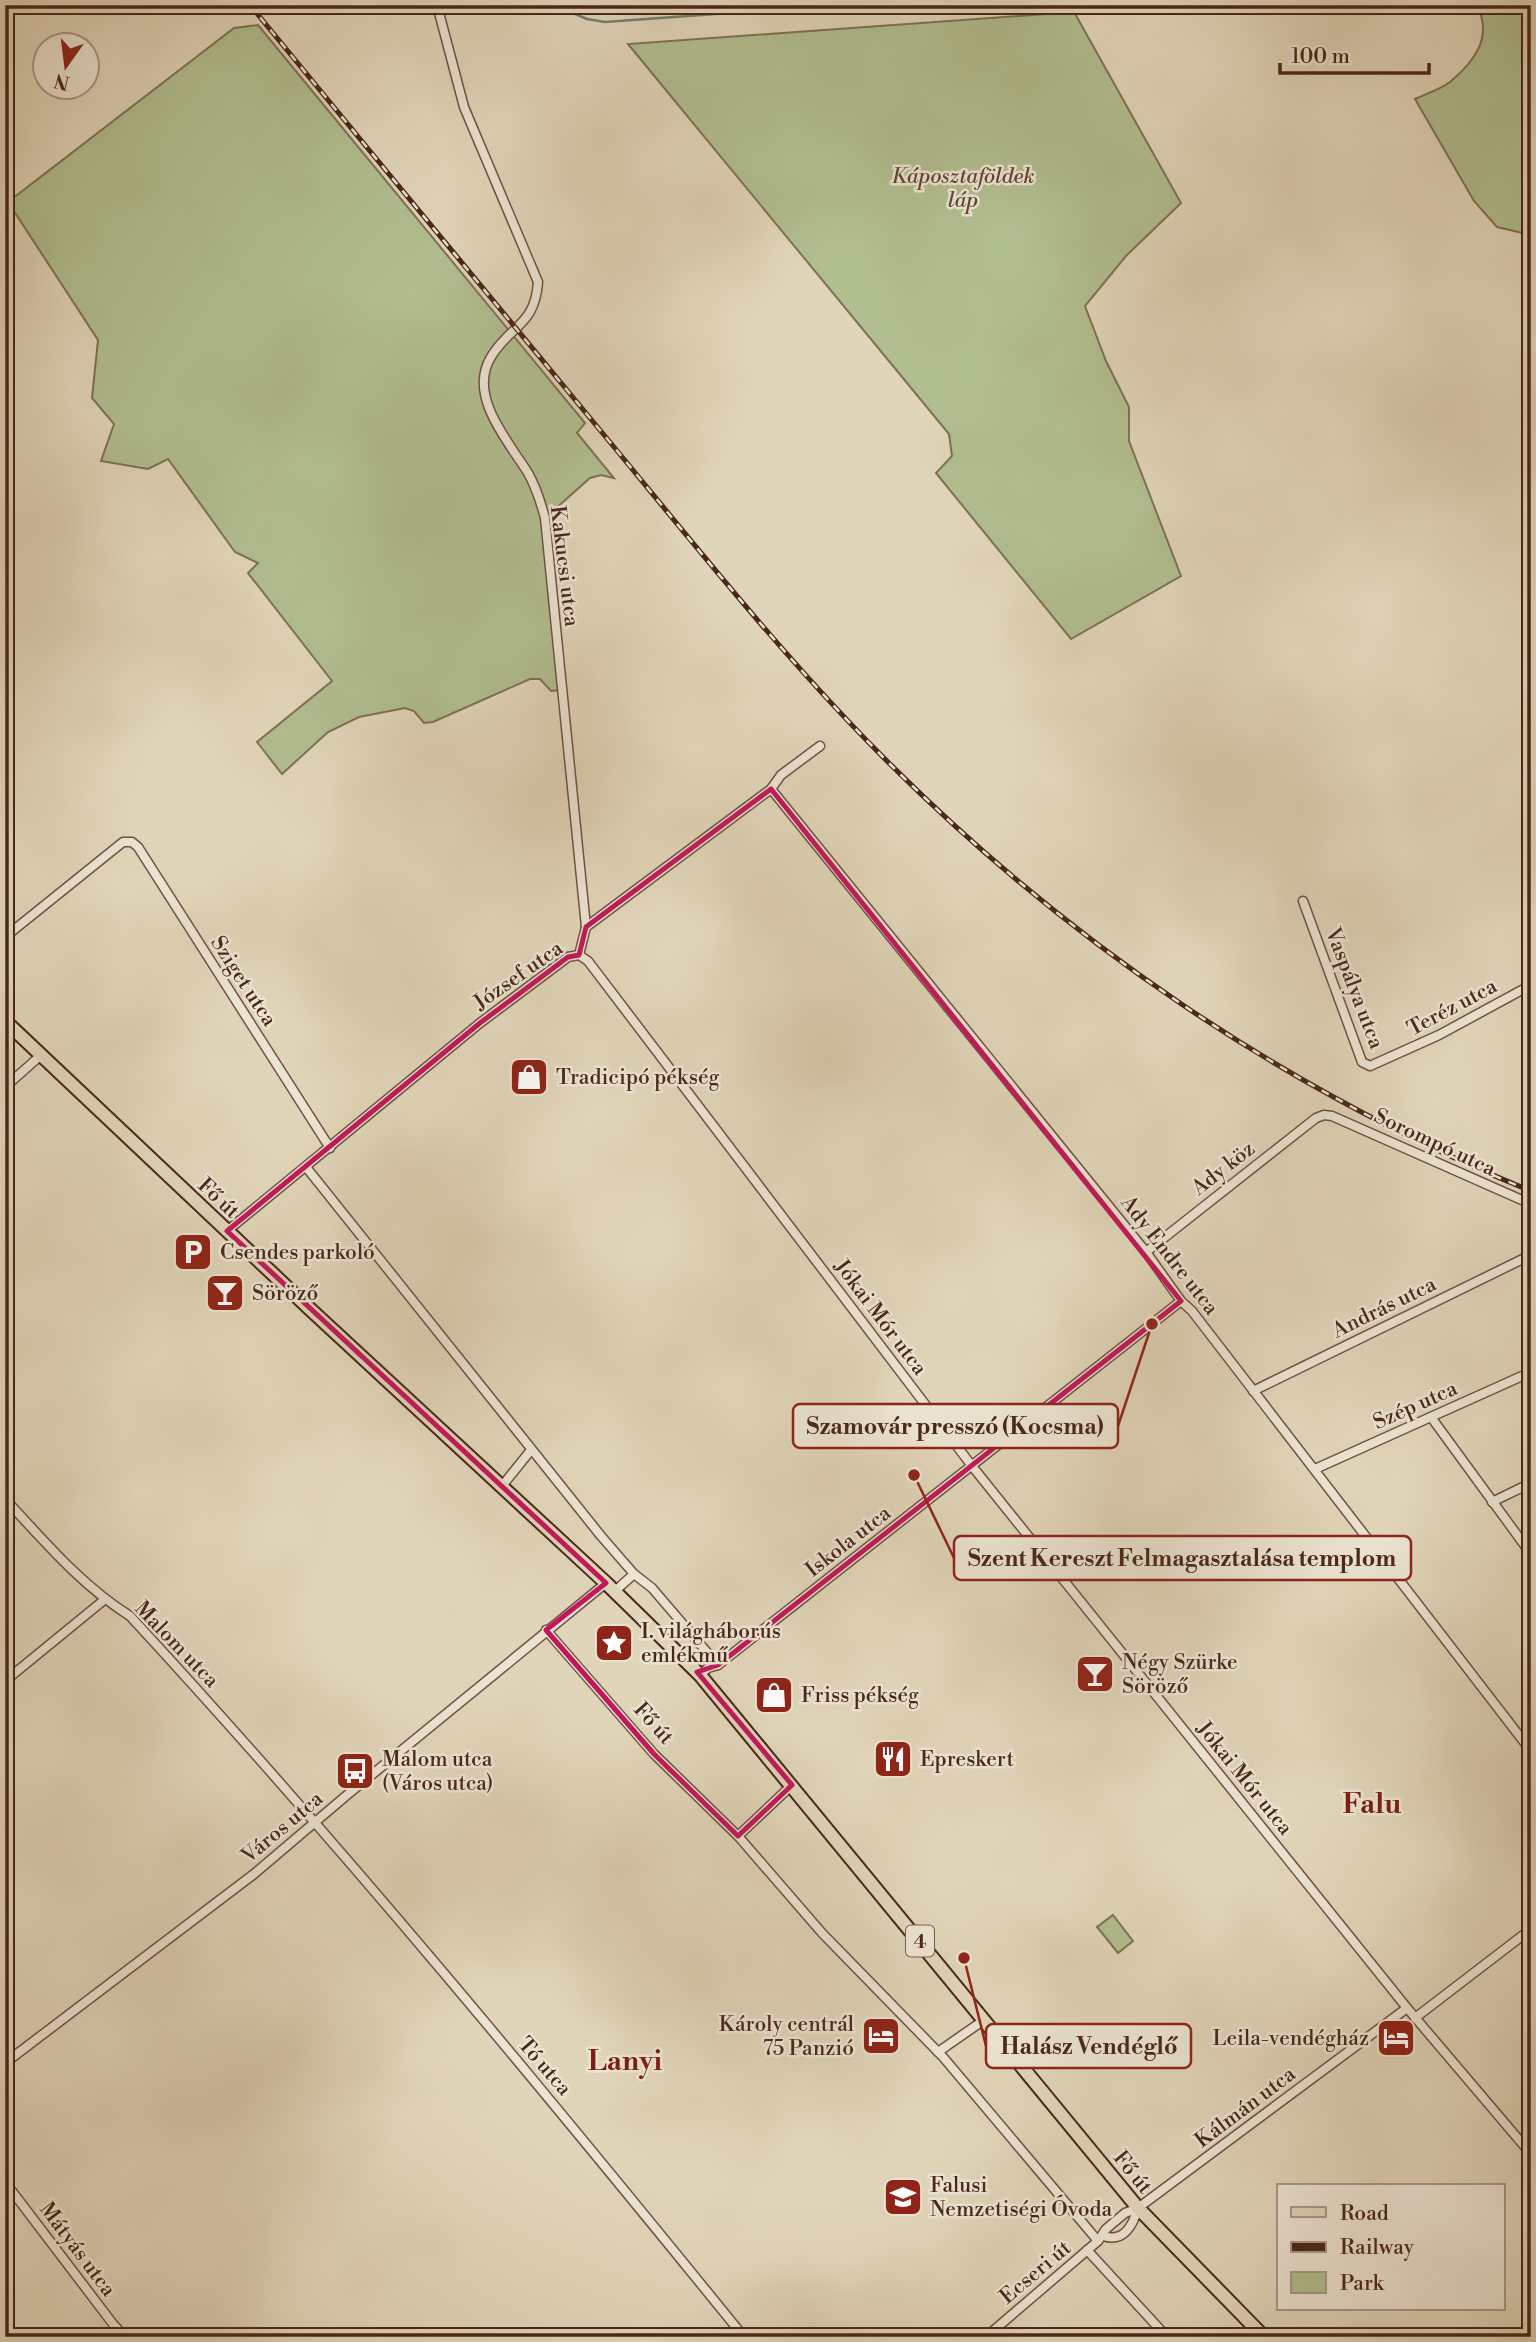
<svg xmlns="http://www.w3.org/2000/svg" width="1536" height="2342" viewBox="0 0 1536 2342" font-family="'Libre Bodoni',serif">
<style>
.green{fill:#b1be90;stroke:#7d7255;stroke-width:2}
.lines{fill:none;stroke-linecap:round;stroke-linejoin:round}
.stream{stroke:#777f70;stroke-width:2.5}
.minor-casing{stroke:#6f5242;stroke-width:11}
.primary-casing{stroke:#49271a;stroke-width:16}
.minor{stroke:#ece4d2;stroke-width:8}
.primary{stroke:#e1d5b9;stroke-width:12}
.rail-casing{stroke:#49271a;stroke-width:5}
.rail{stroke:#ece4d2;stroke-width:2.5;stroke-dasharray:8;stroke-linecap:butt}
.marked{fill:none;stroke:#c2185b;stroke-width:5;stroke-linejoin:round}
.labels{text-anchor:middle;stroke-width:5;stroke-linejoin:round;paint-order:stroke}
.shield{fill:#ece4d2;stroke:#7a6051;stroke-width:2}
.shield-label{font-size:19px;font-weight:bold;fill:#49271a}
.park-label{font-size:21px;font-style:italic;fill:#5e4532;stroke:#ece4d2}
.street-label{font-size:21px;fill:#49271a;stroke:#ece4d2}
.poi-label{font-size:21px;fill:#49271a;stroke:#ece4d2;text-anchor:start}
.district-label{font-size:28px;font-weight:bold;fill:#7a1f14;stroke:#ece4d2}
.leader{fill:none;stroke:#8f2418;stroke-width:2.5}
.callout-dot{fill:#8f2418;stroke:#ece4d2;stroke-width:2.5}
.callout{fill:#ece4d2;stroke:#8f2418;stroke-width:2.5}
.callout-label{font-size:23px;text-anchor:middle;font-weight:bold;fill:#49271a}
</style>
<rect width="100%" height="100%" fill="#e1d5b9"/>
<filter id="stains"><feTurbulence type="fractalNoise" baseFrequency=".00286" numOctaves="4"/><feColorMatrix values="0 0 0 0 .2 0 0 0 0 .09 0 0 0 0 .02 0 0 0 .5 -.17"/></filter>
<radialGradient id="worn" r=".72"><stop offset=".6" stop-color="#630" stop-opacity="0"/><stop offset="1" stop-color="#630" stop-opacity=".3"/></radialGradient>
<g class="green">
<path d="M1477,5h54v230l-34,-8 -23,-26 -59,-102c11,-5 26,-10 35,-17 25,-21 43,-45 27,-77z"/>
<path d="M1074,12l107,191 -55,53 -41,50 21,55 23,46v34l52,135 -110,63 -135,-166 16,-17 -3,-22 -321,-390z"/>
<path d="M258,25l327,398 -8,10 37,45 -13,-3 -11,3 -45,40 16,172 -10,1 -11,-12h-10l-97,43 -9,1 -10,-12 -9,-3 -46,9 -31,15 -46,42 -25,-32 75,-61 -84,-108 10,-10 -23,-11 -67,-93 -20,10 -47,-8 13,-37 -22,-26 6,-58 -90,-138 226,-174z"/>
<path d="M1113,1915l20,26 -15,12 -21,-26z"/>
</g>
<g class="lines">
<path class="stream" d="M554,5l33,14 18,3 235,-17"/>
<g class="minor-casing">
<g id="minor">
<path d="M437,5l27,102 74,175c-3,44 -28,43 -47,75 -24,39 18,85 37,116 8,14 13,30 17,45l41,409"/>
<path d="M771,789l375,463 35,49 11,10 339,440"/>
<path d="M1303,901l59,161 8,4 69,-31 92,-50"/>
<path d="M5,937l118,-95h9l6,5 192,301"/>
<path d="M579,955l9,6 384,505 435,542 124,146"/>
<path d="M5,1087l35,-31"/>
<path d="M306,1167l295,369 33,38 18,14 66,77"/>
<path d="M227,1231l253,-208 88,-66 11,-2 7,-28 185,-138 10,-14 39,-29"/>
<path d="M1146,1252l170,-134 8,-3 8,1 199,88"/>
<path d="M1253,1391l278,-136"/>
<path d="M1431,1417l100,137"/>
<path d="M1315,1469l216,-97"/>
<path d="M502,1486l29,-36"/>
<path d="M5,1499c39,42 77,87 125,117 214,232 415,476 614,721"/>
<path d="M1492,1502l39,-19"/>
<path d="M615,1591l19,-17"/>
<path d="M546,1630l108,124 84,82 84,97 121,124 155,184"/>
<path d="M700,1675l8,-7 10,-3 463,-364"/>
<path d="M5,1681l99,-81"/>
<path d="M738,1836l54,-51"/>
<path d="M1415,2018l116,-89"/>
<path d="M938,2052l46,-32"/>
<path d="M5,2063l249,-189 93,-79 259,-212"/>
<path d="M5,2182l108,142 12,13"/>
<path d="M1103,2236c21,7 30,-11 35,-28"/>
<path d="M1087,2250l80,87"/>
<path d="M986,2337l112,-96 8,-12 19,-16 13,-5 269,-200"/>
</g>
</g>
<g class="primary-casing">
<path id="primary" d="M5,1021l306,289 295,273 94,92 438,533 126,129"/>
</g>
<use href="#minor" class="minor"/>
<use href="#primary" class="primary"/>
<g class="rail-casing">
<path id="rail" d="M250,5c115,140 229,279 345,419 92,111 182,226 284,329 185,187 408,339 652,438"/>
</g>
<use href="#rail" class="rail"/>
</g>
<path class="marked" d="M771,789l410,512 -463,364 -21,7 95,113 -54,51 -84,-82 -108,-124 60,-47 -379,-352 253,-208 88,-66 11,-2 7,-28z"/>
<defs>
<g id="shop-square" transform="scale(2.0125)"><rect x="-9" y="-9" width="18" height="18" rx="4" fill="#8f2418" stroke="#ece4d2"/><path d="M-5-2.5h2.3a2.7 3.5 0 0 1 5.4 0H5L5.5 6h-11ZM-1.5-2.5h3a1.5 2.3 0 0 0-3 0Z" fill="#fff"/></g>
<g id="parking-square" transform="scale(2.0125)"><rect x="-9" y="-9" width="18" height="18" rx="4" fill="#8f2418" stroke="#ece4d2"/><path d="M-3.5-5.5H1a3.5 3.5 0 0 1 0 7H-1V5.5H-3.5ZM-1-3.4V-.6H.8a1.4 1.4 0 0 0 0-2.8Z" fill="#fff"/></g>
<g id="bar-square" transform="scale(2.0125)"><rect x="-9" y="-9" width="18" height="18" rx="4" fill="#8f2418" stroke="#ece4d2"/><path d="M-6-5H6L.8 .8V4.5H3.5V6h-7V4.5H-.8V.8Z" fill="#fff"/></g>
<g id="sight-square" transform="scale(2.0125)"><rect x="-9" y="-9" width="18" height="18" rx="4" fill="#8f2418" stroke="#ece4d2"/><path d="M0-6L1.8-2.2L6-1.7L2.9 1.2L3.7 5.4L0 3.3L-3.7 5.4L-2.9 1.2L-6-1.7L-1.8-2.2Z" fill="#fff"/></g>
<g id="restaurant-square" transform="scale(2.0125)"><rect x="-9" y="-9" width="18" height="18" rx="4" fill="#8f2418" stroke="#ece4d2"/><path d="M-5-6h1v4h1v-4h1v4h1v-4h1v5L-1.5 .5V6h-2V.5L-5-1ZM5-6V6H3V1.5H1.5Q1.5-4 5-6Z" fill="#fff"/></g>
<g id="bus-square" transform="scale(2.0125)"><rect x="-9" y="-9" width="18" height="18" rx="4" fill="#8f2418" stroke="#ece4d2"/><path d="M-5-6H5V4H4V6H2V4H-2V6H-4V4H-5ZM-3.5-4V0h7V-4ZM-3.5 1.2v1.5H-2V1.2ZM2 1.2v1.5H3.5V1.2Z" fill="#fff"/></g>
<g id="hotel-square" transform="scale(2.0125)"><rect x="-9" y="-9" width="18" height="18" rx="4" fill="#8f2418" stroke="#ece4d2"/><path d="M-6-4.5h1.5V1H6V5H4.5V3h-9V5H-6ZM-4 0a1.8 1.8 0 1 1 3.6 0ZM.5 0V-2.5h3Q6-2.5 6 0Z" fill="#fff"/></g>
<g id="school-square" transform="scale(2.0125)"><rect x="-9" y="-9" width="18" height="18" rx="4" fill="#8f2418" stroke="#ece4d2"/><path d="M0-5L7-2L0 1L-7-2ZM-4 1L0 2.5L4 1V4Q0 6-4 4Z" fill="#fff"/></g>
</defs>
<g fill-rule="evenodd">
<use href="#shop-square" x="529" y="1077"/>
<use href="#parking-square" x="193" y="1252"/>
<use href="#bar-square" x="225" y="1293"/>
<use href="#sight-square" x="614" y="1643"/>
<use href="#bar-square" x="1095" y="1674"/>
<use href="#shop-square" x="774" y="1695"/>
<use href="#restaurant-square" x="893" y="1759"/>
<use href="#bus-square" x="355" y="1771"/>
<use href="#hotel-square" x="881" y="2036"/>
<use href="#hotel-square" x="1396" y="2038"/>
<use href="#school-square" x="903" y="2197"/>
</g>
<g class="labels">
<rect class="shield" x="906" y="1925.5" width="28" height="31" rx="5"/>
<g class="shield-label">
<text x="920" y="1948">4</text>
</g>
<g class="park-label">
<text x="963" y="183">Káposztaföldek<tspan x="963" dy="24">láp</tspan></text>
</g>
<g class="street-label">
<text transform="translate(565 566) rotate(83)" y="7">Kakucsi utca</text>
<text transform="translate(518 975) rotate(-35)" y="7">József utca</text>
<text transform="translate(244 981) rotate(57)" y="7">Sziget utca</text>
<text transform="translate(1355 988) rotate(69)" y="7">Vaspálya utca</text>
<text transform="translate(1452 1007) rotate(-28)" y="7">Teréz utca</text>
<text transform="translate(1435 1142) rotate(25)" y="7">Sorompó utca</text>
<text transform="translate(1223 1168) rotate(-38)" y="7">Ady köz</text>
<text transform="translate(219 1198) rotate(43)" y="7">Fő út</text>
<text transform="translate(1170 1255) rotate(52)" y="7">Ady Endre utca</text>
<text transform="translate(1384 1307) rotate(-26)" y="7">András utca</text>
<text transform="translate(881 1317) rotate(53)" y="7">Jókai Mór utca</text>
<text transform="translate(1415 1405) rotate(-24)" y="7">Szép utca</text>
<text transform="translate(848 1541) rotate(-38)" y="7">Iskola utca</text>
<text transform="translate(177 1644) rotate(46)" y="7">Malom utca</text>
<text transform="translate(654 1723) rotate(48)" y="7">Fő út</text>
<text transform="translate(1245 1778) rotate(51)" y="7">Jókai Mór utca</text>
<text transform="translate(282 1827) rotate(-40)" y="7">Város utca</text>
<text transform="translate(545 2066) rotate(49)" y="7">Tó utca</text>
<text transform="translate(1245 2107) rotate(-37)" y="7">Kálmán utca</text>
<text transform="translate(1133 2172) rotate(51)" y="7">Fő út</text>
<text transform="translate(78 2249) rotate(53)" y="7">Mátyás utca</text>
<text transform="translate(1035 2272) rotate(-40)" y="7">Ecseri út</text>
</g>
<g class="poi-label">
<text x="556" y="1084">Tradicipó pékség</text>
<text x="220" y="1259">Csendes parkoló</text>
<text x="252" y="1300">Söröző</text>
<text x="641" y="1638">I. világháborús<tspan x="641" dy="24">emlékmű</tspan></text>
<text x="1122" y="1669">Négy Szürke<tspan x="1122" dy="24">Söröző</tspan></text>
<text x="801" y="1702">Friss pékség</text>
<text x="382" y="1766">Malom utca<tspan x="382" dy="24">(Város utca)</tspan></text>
<text x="920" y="1766">Epreskert</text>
<text x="854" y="2031" text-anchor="end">Károly centrál<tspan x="854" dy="24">75 Panzió</tspan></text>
<text x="1369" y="2045" text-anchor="end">Leila-vendégház</text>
<text x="930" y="2192">Falusi<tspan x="930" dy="24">Nemzetiségi Óvoda</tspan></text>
</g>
<g class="district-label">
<text x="1372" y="1813">Falu</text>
<text x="625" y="2070">Lanyi</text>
</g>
</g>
<path class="leader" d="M1152 1324L1118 1426M914 1475L954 1558M964 1958L986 2046"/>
<g class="callout-dot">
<circle cx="1152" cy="1324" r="7"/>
<circle cx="914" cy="1475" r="7"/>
<circle cx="964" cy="1958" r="7"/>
</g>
<g class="callout">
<rect x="793" y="1404" width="325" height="44" rx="7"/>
<rect x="954" y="1536" width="457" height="44" rx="7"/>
<rect x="986" y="2024" width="205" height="44" rx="7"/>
</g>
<g class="callout-label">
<text x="955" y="1434">Szamovár presszó (Kocsma)</text>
<text x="1182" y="1566">Szent Kereszt Felmagasztalása templom</text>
<text x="1089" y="2054">Halász Vendéglő</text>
</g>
<rect width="1536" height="2342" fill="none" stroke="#e1d5b9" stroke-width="28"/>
<rect x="7" y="7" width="1522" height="2328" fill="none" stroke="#49271a" stroke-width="3.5"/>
<rect x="14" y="14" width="1508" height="2314" fill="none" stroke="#49271a" stroke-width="2"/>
<rect x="1277" y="2184" width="228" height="126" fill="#ece4d2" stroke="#ab9888" stroke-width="2"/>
<rect x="1291" y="2207" width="35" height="10" fill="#e1d5b9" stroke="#ab9888" stroke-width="2"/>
<text x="1340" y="2220" font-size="21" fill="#49271a">Road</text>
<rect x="1291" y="2242" width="35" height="10" fill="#49271a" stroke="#ab9888" stroke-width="2"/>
<text x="1340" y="2254" font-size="21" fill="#49271a">Railway</text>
<rect x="1291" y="2272" width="35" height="21" fill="#b1be90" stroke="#ab9888" stroke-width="2"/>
<text x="1340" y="2290" font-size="21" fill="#49271a">Park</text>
<g transform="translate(66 66) rotate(194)"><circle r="33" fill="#ece4d2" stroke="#ab9888" stroke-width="2"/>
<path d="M0-5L12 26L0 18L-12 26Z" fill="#8f2418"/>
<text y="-10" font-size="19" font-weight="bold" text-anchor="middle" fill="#49271a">N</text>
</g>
<path d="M1280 63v10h149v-10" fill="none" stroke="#49271a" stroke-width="3.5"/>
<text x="1291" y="63" font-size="21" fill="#49271a" stroke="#ece4d2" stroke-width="5" paint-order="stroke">100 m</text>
<rect width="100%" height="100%" filter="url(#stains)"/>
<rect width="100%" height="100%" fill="url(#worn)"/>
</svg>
